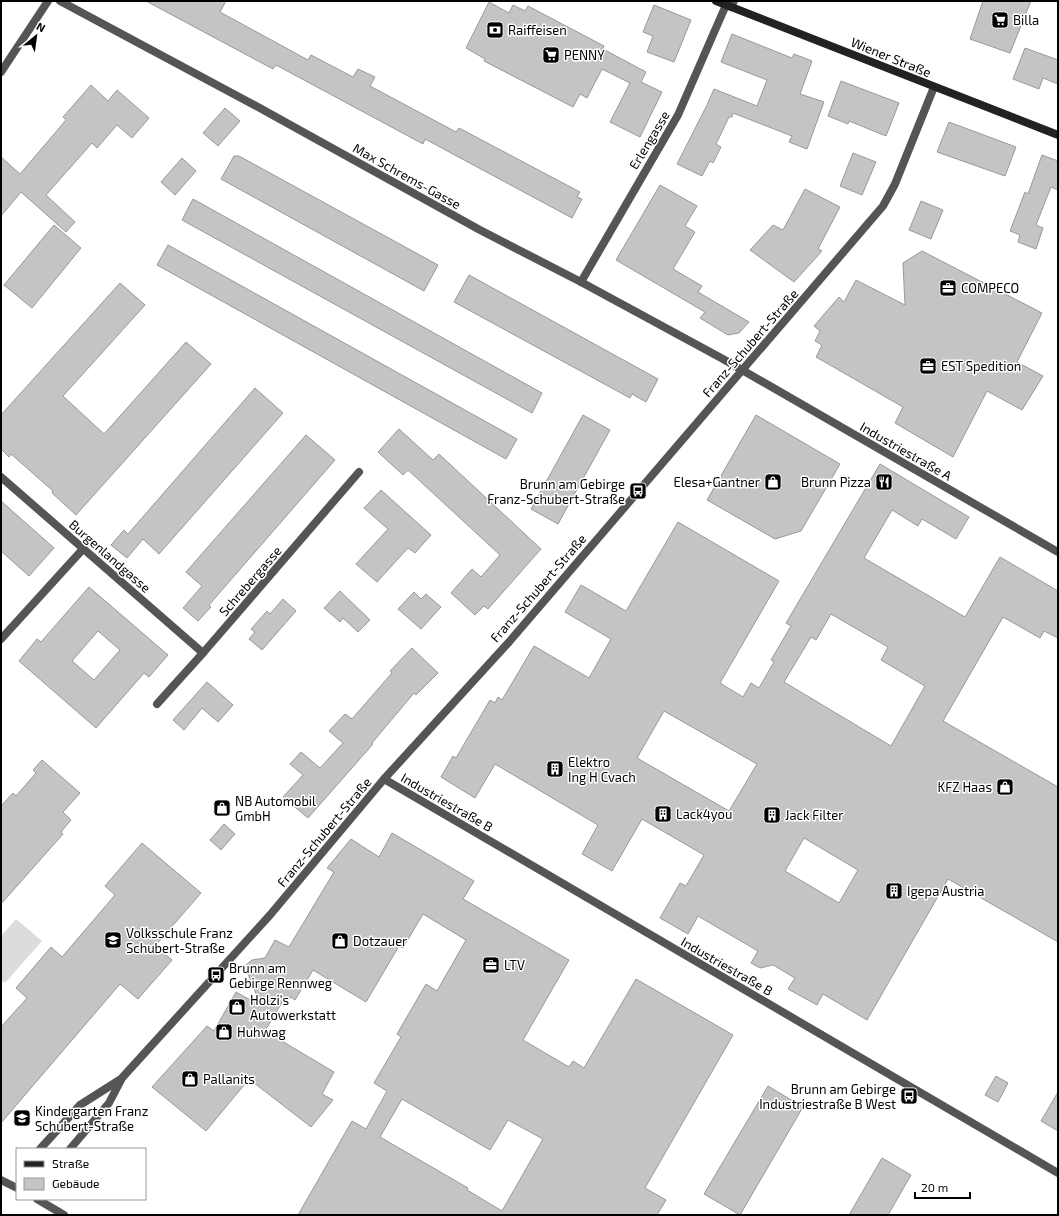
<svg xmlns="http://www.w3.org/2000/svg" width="1059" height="1216" viewBox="0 0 1059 1216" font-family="'Exo 2',sans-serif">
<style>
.garden{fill:#dcdcdc}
.building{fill:#c4c4c4;stroke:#999;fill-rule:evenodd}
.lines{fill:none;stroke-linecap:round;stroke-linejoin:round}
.minor{stroke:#555;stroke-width:8}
.secondary{stroke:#222;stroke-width:8}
.labels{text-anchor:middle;stroke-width:3;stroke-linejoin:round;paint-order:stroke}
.poi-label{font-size:13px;fill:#000;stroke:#fff;text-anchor:start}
.street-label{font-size:13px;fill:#000;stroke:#fff}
</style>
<rect width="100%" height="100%" fill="#fff"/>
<path class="garden" d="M16,919l26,22 -37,42 -4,-3v-44z"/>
<g class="building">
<path d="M146,1h80l-6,11 88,48 3,-5 42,22 5,-8 17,8 -5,9 86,46 3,-4 121,64 -3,5 5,2 -10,19 -147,-79 -2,5 -147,-79 -3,4z"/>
<path d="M983,1h48l-21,52 -40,-14z"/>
<path d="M489,2l20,11 4,-8 12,6 3,-5 76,40 -1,3 43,23 -5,10 21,10 -22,45 -30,-15 20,-39 -28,-14 -15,29 -7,-4 -7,13 -89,-46 1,-2 -19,-11z"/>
<path d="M654,5l37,15 -17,42 -27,-10 6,-16 -10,-4z"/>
<path d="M732,34l60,24 2,-4 18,7 -12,33 24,8 -17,47 -18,-7 3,-6 -59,-23 -1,4h-3l-13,27 5,3 -8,16 -3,-2 -8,15 -25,-12 30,-59 7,-16 43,17 10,-26 -46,-18z"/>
<path d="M1025,48l33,12v24l-15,-6 -4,11 -26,-10z"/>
<path d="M841,81l58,22 -13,33 -37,-15 -1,3 -20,-8z"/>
<path d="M91,85l17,16 9,-11 32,28 -17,20 -15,-13 -20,23 -5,-5 -46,52 29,27 -9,10 -45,-40 -20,24v-59l19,17 46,-54 -3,-3z"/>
<path d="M225,108l15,13 -22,25 -15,-13z"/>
<path d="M949,122l67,25 -11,29 -68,-24z"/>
<path d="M853,153l23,9 -14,33 -22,-9z"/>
<path d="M1042,155l16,6v29l-7,-3 -15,38 7,3 -7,21 -18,-7 2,-7 -10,-4 15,-39 3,2z"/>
<path d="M234,156h5l199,109 -14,26 -203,-112z"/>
<path d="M182,158l14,13 -21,24 -14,-13z"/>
<path d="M660,185l37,21 -12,20 10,6 -22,37 29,17 -4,6 51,30 -10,11 -11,2 -28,-17 5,-6 -89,-52z"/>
<path d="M805,189l35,18 -22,42 4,2 -28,31 -44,-32 23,-25 10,5z"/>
<path d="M193,199l349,194 -10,20 -350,-193z"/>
<path d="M921,201l22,9 -12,29 -22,-9z"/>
<path d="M54,225l27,23 -49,60 -28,-23z"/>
<path d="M168,245l349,194 -11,20 -349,-194z"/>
<path d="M922,251l120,62 -25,49 26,14 -21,34 -35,-19 -34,66 -58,-34 8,-16 -87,-50 6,-12 -7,-4 5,-10 -6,-5 25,-29 5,5 12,-22 49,25 -2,-42z"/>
<path d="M469,275l189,104 -12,23 -14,-8 -2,4 -176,-96z"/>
<path d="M120,283l25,22 -82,91 41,38 82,-92 25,22 -135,151 -24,-22 1,-2 -42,-37 -2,3 -8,-8v-34z"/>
<path d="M255,388l28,25 -124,141 -16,-15 -16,19 -16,-13 13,-15 4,4z"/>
<path d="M583,415l27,15 -52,94 -27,-15z"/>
<path d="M756,415l84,49 -39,67 -26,8 -68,-39z"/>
<path d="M399,429l34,31 6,-6 102,95 -53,60 -4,-3 -9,9 -24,-22 21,-24 9,8 19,-22 -92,-85 -5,5 -25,-23z"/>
<path d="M306,435l29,25 -126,145 2,2 -13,14 -15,-13 19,-22 -16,-14z"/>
<path d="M880,464l89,53 -13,22 -34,-20 -4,7 -26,-16 -28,48 101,59 35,-60 58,34v47l-14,-7 -4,7 -37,-21 -60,104 115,66v155l-110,-63 -81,141 -44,-26 -6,11 -29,-16 7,-11 -22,-13 -13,3 -9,-5 7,-12 -60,-35 -10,18 -28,-16 20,-35 6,3 18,-31 -62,-36 -30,52 -30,-17 16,-29 -103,-61 -20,34 -34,-21 12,-21 3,2 34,-58 5,3 3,-6 4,3 32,-54 55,32 22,-39 -46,-27 16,-27 45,26 52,-89 101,59 -59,102 23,14 8,-14 8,5 15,-26 -3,-2 20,-34 -5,-3zM831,614l57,33 -7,13 44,26 -34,60 -107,-64 27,-45 5,3zM664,711l93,53 -28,47 -92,-53zM804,838l54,32 -19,33 -54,-32z"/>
<path d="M381,490l50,45 -16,18 -7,-5 -31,34 -21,-18 32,-35 -24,-21z"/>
<path d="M1,501l53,47 -25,28 -28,-25z"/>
<path d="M89,587l79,68 -19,22 -5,-4 -48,55 -77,-67 18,-22 4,3zM98,631l22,19 -26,30 -22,-19z"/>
<path d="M340,591l30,29 -12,12 -15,-14 -3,4 -16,-14z"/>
<path d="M414,592l7,7 5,-5 15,13 -20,22 -23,-20z"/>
<path d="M283,599l13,12 -34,39 -13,-11 6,-7 -4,-3 16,-18 3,3z"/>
<path d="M412,648l26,25 -22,22 -2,-2 -42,50 1,1 -65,74 -25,-21 20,-22 -13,-11 11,-12 19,16 23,-25 -14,-12 16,-17 7,5 40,-46 -2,-2z"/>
<path d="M207,682l26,23 -15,17 -16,-14 -18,22 -11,-10z"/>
<path d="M42,760l38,33 -17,19 8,8 -10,12 2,2 -62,70v-98l12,-13 3,3 20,-23 -3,-3z"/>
<path d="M224,824l11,10 -14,16 -11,-10z"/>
<path d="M392,833l82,48 -11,18 106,61 -46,80 46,27 4,-6 11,7 52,-89 97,56 -88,153 21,12 -9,15h-359l54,-94 14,8 21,-38 -13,-8 27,-46 -4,-3 29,-50 11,7 29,-51 -43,-26 -20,34 -4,-2 -33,56 -53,-32 -18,30 -4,-3 -3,4 -4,-2 -19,32 69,41 -12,22 11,6 -22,27 -62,-48 -43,52 -54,-44 55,-61 7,5 22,-39 25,14 -15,-37v-4l6,-5 13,-2 10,-18 14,7 45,-75 -7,-4 24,-29 28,18zM402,1099l88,51 18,-30 35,19 -41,72 -35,-21 1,-2 -88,-51z"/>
<path d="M142,843l59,50 -46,53 17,14 -34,39 -18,-15 -119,139v-96l26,-29 -11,-10 35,-41 11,10 53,-62 -10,-9z"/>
<path d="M996,1076l12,7 -10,19 -13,-7z"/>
<path d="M768,1086l35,21 -63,108 -36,-21z"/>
<path d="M1058,1092v39l-17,-10z"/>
<path d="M882,1158l29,17 -23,40h-39z"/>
</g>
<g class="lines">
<g class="minor">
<path d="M60,1l198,106 222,123 101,52 142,77 335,193"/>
<path d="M731,7l3,-6"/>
<path d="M1,72l47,-71"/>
<path d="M581,282l97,-167 48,-110"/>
<path d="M1,477l202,176"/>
<path d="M1,639l82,-90"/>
<path d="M157,704l46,-51 156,-181"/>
<path d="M384,779l674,394"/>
<path d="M40,1149l40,-44 41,-26 149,-164 114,-136 125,-137 374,-436 12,-22 39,-97"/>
<path d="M70,1149l39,-46 12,-23"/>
<path d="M1,1180l16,8"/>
<path d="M37,1199l27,16"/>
</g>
<path class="secondary" d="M716,1l342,134"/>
</g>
<defs>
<g id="supermarket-square" transform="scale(0.9)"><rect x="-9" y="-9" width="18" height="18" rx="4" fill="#000" stroke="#fff"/><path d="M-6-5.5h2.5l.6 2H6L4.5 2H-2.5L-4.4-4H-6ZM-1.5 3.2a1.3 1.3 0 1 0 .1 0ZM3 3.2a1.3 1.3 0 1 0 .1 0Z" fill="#fff"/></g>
<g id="bank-square" transform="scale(0.9)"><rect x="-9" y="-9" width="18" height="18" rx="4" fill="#000" stroke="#fff"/><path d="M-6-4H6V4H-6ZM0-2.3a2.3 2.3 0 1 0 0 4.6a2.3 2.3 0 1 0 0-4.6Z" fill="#fff"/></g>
<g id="office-square" transform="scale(0.9)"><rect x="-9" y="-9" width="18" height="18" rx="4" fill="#000" stroke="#fff"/><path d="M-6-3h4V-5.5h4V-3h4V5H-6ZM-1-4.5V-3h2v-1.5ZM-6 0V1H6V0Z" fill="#fff"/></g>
<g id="shop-square" transform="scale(0.9)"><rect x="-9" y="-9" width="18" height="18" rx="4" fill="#000" stroke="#fff"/><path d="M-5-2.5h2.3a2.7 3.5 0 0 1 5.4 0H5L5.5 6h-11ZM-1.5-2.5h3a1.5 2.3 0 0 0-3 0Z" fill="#fff"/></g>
<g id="restaurant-square" transform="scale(0.9)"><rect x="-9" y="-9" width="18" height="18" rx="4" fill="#000" stroke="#fff"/><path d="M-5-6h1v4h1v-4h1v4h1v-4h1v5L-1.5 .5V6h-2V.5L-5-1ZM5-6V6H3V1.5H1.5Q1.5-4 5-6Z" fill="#fff"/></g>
<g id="bus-square" transform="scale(0.9)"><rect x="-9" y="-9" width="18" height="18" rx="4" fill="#000" stroke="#fff"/><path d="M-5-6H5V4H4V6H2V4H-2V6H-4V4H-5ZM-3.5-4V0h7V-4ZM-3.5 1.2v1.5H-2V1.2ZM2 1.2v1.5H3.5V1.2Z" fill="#fff"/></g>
<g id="building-square" transform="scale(0.9)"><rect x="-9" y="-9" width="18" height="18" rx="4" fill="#000" stroke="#fff"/><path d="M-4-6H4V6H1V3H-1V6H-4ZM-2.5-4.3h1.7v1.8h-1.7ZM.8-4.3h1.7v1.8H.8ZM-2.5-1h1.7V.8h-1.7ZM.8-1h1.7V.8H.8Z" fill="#fff"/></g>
<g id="school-square" transform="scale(0.9)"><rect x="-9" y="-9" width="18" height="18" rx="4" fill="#000" stroke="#fff"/><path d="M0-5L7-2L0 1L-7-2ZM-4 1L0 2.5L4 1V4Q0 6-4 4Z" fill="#fff"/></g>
</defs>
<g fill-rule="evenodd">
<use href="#supermarket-square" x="1000" y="20"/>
<use href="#bank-square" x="495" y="30"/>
<use href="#supermarket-square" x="551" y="55"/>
<use href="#office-square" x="948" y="288"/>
<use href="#office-square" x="928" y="366"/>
<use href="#shop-square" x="773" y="482"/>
<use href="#restaurant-square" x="884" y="482"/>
<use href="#bus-square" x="638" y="491"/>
<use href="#building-square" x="555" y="769"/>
<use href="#shop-square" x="1005" y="787"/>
<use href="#shop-square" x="222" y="808"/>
<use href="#building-square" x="663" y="814"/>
<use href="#building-square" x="772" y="815"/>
<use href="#building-square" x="894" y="891"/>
<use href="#school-square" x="113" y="940"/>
<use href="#shop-square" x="340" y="941"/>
<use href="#office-square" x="491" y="965"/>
<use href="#bus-square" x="216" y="975"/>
<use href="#shop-square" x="237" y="1007"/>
<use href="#shop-square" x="224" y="1032"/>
<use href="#shop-square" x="190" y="1079"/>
<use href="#bus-square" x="909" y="1096"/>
<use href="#school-square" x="22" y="1118"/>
</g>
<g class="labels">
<g class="poi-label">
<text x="1013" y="25">Billa</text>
<text x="508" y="35">Raiffeisen</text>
<text x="564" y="60">PENNY</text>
<text x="961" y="293">COMPECO</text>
<text x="941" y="371">EST Spedition</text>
<text x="760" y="487" text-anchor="end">Elesa+Gantner</text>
<text x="871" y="487" text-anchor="end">Brunn Pizza</text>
<text x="625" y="489" text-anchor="end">Brunn am Gebirge<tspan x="625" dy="15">Franz-Schubert-Straße</tspan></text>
<text x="568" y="767">Elektro<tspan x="568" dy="15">Ing H Cvach</tspan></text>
<text x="992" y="792" text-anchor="end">KFZ Haas</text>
<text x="235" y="806">NB Automobil<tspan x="235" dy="15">GmbH</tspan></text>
<text x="676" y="819">Lack4you</text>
<text x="785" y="820">Jack Filter</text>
<text x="907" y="896">Igepa Austria</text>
<text x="126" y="938">Volksschule Franz<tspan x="126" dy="15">Schubert-Straße</tspan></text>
<text x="353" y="946">Dotzauer</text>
<text x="504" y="970">LTV</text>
<text x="229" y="973">Brunn am<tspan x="229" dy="15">Gebirge Rennweg</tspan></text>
<text x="250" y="1005">Holzi's<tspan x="250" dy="15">Autowerkstatt</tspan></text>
<text x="237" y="1037">Huhwag</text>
<text x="203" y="1084">Pallanits</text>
<text x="896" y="1094" text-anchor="end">Brunn am Gebirge<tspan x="896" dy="15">Industriestraße B West</tspan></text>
<text x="35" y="1116">Kindergarten Franz<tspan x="35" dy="15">Schubert-Straße</tspan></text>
</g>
<g class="street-label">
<text transform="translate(891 57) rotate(22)" y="5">Wiener Straße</text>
<text transform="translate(649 140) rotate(-59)" y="5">Erlengasse</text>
<text transform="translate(407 176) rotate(29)" y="5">Max Schrems-Gasse</text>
<text transform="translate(750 343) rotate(-49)" y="5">Franz-Schubert-Straße</text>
<text transform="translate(906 451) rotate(30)" y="5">Industriestraße A</text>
<text transform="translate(110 556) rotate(41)" y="5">Burgenlandgasse</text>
<text transform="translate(250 581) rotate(-49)" y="5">Schrebergasse</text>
<text transform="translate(538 588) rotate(-49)" y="5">Franz-Schubert-Straße</text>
<text transform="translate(447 802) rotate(30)" y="5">Industriestraße B</text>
<text transform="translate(324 832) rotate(-50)" y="5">Franz-Schubert-Straße</text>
<text transform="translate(727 966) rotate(30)" y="5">Industriestraße B</text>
</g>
</g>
<rect width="1059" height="1216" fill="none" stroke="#000000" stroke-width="4"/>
<rect x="16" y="1148" width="130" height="52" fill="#ffffff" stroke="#999999"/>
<rect x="24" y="1161" width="20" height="6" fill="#222222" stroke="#999999"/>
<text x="52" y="1168" font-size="12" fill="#000000">Straße</text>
<rect x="24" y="1178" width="20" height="12" fill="#c4c4c4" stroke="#999999"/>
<text x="52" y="1188" font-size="12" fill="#000000">Gebäude</text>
<g transform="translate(36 36) rotate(29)" stroke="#ffffff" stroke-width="3" paint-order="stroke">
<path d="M0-3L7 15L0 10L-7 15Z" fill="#000000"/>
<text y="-6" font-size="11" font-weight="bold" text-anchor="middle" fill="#000000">N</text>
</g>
<path d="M915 1192v6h55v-6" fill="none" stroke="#000000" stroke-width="2"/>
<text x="921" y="1192" font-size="12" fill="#000000" stroke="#ffffff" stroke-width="3" paint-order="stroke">20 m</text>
</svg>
